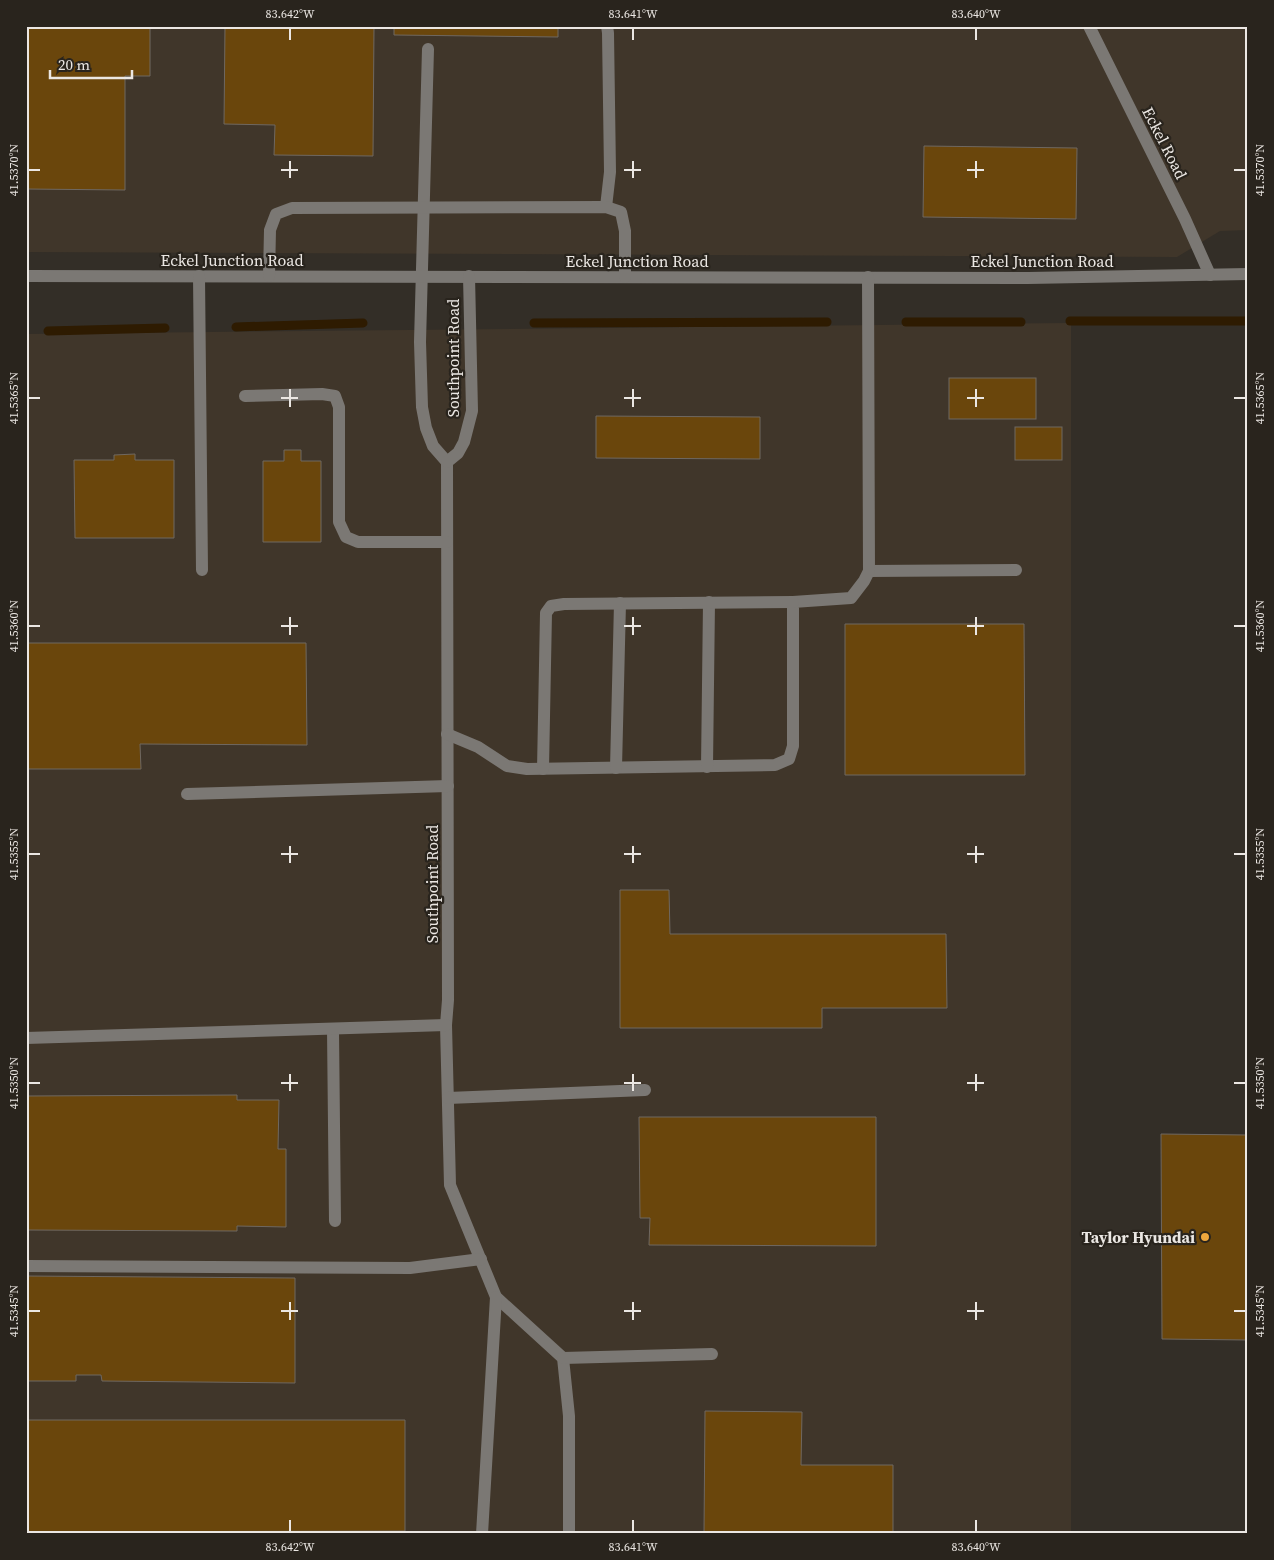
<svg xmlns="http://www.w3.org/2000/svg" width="1274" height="1560" viewBox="0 0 1274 1560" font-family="'Source Serif 4',serif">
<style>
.built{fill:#40362a}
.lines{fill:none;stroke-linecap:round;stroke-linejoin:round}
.stream{stroke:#2e1b01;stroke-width:9}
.building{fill:#6a460c;stroke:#6f6861}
.minor{stroke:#7b7874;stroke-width:12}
.ticks{fill:none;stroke:#ebe7e3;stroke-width:2}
.poi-dot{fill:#eea73d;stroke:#29241d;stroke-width:2}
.labels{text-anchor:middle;stroke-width:4.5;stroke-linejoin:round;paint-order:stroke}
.street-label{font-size:16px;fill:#ebe7e3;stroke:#29241d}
.poi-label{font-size:16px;font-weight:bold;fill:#ebe7e3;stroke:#29241d;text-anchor:end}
.neatline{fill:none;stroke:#ebe7e3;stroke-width:2}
.ticks-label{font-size:12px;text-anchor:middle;fill:#ebe7e3}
</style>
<rect width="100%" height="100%" fill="#332e27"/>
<g class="built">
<path d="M26,26h1222v204l-28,1 -43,26 -1151,-5z"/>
<path d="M1071,323v1211h-1045v-1200z"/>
</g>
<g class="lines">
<g class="stream">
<path d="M1070,321h178"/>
<path d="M906,322h115"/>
<path d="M534,323l293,-1"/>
<path d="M236,327l127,-4"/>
<path d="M48,331l117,-3"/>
</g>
</g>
<g class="building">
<path d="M26,26h124v50h-25v114l-99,-1z"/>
<path d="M225,26h149l-1,130 -99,-1 1,-30 -51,-1z"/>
<path d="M394,26h164v11l-164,-2z"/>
<path d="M924,146l153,2 -1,71 -153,-2z"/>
<rect x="949" y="378" width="87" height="41"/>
<path d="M596,416l164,1v42l-164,-1z"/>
<rect x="1015" y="427" width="47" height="33"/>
<path d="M284,450h17v11h20v81h-58v-81h21z"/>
<path d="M135,454v6h39v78h-99l-1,-78h40v-5z"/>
<path d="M845,624h179l1,151h-180z"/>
<path d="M26,643h280l1,102 -167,-1 1,25h-115z"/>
<path d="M620,890h49l1,44h276l1,74h-125v20h-202z"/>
<path d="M237,1095v5h42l-1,49h8v78l-49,-1v5l-211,-1v-134z"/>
<path d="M639,1117h237v129l-227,-1 1,-27h-10z"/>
<path d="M1161,1134l87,1v205l-86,-1z"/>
<path d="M26,1276l269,2v105l-193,-2 -1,-6h-25v6h-50z"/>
<path d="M705,1411l97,1 -1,53h92v69h-189z"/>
<path d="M26,1420h379v111l-379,1z"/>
</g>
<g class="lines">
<g class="minor">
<path d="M1089,26l96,193 25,56"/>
<path d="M428,49l-8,293 2,65 4,21 7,18 14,16 1,538 -2,25 4,160 46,112 67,61 6,58v118"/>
<path d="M606,207l4,-35 -2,-139 -1,-7"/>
<path d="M26,276l1002,2 220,-4"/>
<path d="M199,276l3,294"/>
<path d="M269,276l1,-46 6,-16 16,-6 314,-1 15,5 4,19v46"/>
<path d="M245,396l77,-2 13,2 4,11v115l7,15 12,5h89"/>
<path d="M447,462l11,-9 6,-11 8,-31 -3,-135"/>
<path d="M869,571l147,-1"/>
<path d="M447,734l31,13 29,19 20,3 248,-4 14,-6 4,-13v-144l58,-4 13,-17 5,-10 -1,-294"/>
<path d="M707,767l2,-165"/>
<path d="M616,768l4,-165"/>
<path d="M543,769l3,-156 5,-7 13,-2 229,-2"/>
<path d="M187,794l261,-8"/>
<path d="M333,1030l2,191"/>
<path d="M26,1038l420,-13"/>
<path d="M448,1098l197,-8"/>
<path d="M26,1266l384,2 71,-9"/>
<path d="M563,1358l149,-4"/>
<path d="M482,1534l14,-237"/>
</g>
</g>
<path class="ticks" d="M290,28v12M633,28v12M976,28v12M290,161v17M633,161v17M976,161v17M28,170h12M281,170h17M624,170h17M967,170h17M1234,170h12M290,389v18M633,389v18M976,389v18M28,398h12M281,398h17M624,398h17M967,398h17M1234,398h12M290,617v18M633,617v18M976,617v18M28,626h12M281,626h17M624,626h17M967,626h17M1234,626h12M290,846v17M633,846v17M976,846v17M28,854h12M281,854h17M624,854h17M967,854h17M1234,854h12M290,1074v17M633,1074v17M976,1074v17M28,1083h12M281,1083h17M624,1083h17M967,1083h17M1234,1083h12M290,1302v18M633,1302v18M976,1302v18M28,1311h12M281,1311h17M624,1311h17M967,1311h17M1234,1311h12M290,1520v12M633,1520v12M976,1520v12"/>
<circle class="poi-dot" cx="1205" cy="1237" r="5"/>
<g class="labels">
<g class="street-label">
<text transform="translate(1165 143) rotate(63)" y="6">Eckel Road</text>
<text x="232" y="266">Eckel Junction Road</text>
<text x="637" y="267">Eckel Junction Road</text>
<text x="1042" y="267">Eckel Junction Road</text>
<text transform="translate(453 358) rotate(-90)" y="6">Southpoint Road</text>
<text transform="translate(432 884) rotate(-90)" y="6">Southpoint Road</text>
</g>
<g class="poi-label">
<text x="1195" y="1243">Taylor Hyundai</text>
</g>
</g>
<rect width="1274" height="1560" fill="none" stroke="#29241d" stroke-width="55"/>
<path d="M50 70v8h82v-8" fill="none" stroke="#ebe7e3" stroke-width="2.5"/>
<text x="58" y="70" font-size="15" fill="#ebe7e3" stroke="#29241d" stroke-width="4" paint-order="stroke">20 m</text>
<rect x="28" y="28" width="1218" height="1504" class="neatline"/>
<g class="ticks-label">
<text x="290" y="18">83.642°W</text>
<text x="633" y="18">83.641°W</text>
<text x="976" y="18">83.640°W</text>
<text transform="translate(14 170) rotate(-90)" y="4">41.5370°N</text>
<text transform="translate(1260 170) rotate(-90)" y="4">41.5370°N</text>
<text transform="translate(14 398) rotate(-90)" y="4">41.5365°N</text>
<text transform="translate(1260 398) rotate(-90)" y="4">41.5365°N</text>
<text transform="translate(14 626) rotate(-90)" y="4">41.5360°N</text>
<text transform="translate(1260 626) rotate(-90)" y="4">41.5360°N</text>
<text transform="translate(14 854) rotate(-90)" y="4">41.5355°N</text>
<text transform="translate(1260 854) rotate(-90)" y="4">41.5355°N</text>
<text transform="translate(14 1083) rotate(-90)" y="4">41.5350°N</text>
<text transform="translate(1260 1083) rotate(-90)" y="4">41.5350°N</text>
<text transform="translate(14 1311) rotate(-90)" y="4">41.5345°N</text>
<text transform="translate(1260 1311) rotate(-90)" y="4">41.5345°N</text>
<text x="290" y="1551">83.642°W</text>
<text x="633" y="1551">83.641°W</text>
<text x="976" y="1551">83.640°W</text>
</g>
</svg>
